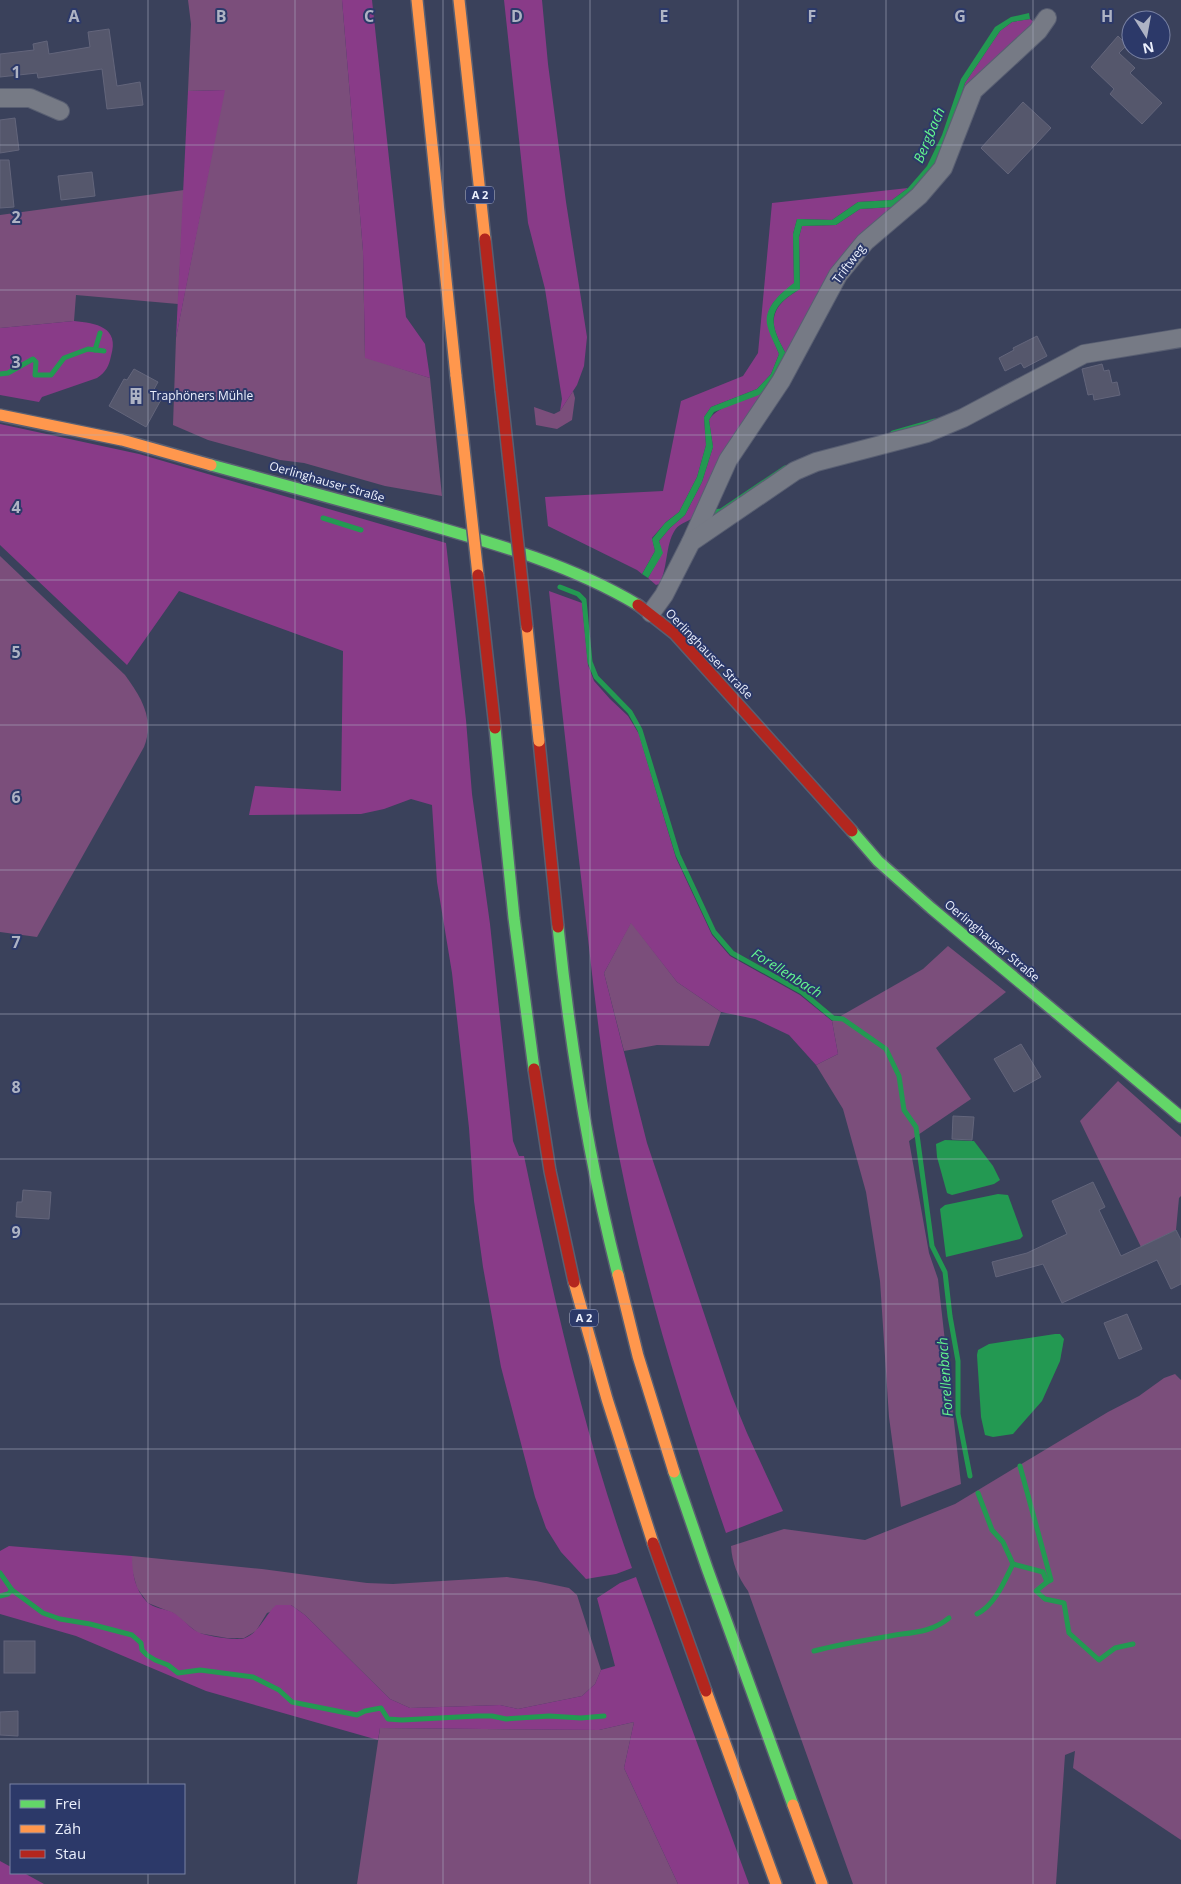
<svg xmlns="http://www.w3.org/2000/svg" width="1181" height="1884" viewBox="0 0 1181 1884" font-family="'Open Sans',sans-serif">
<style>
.green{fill:#7b4e7b}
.forest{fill:#893b88}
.water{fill:#239952}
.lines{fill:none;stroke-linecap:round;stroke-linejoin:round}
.stream{stroke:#239952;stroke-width:5}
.building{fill:#55576c;stroke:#63657b}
.street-casing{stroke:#595f72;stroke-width:20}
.fast-casing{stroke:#595f72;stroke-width:14}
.slow-casing{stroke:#595f72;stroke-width:14}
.jam-casing{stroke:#595f72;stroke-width:14}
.street{stroke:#767a85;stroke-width:18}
.fast{stroke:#63d668;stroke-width:11}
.slow{stroke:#ff974d;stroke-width:11}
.jam{stroke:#b3261e;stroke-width:11}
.slow-bridge-casing{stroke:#595f72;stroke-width:14;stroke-linecap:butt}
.jam-bridge-casing{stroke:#595f72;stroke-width:14;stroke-linecap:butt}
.slow-bridge{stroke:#ff974d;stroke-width:11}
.jam-bridge{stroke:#b3261e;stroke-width:11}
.grid{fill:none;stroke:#aeb3c4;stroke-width:1;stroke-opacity:0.55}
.labels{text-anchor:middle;stroke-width:4;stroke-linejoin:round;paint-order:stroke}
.shield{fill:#2c3969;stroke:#b2b9d1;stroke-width:1}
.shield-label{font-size:11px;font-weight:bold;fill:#ecf0fd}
.street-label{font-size:12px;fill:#ecf0fd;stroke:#2c3969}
.poi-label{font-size:12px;fill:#ecf0fd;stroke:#2c3969;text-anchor:start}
.water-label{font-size:14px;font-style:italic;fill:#64f78f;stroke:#2c3969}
.grid-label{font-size:16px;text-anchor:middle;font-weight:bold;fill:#aeb3c4;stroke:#2c3969;stroke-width:4;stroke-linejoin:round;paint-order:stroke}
</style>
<rect width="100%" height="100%" fill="#3a415b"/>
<g class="green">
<path d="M188,0h154l21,251 2,106 65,21 12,118 -57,-10 -81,-23 -24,-3 -72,-20 -35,-15 3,-87 48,-248 -36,1 3,-67z"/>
<path d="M184,190l-6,114 -102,-9 -2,26 -74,7v-113z"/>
<path d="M573,391l2,7 -3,22 -15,9 -21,-4 -2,-18 20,7 6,-3z"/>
<path d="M0,556l125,119c16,22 30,44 19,72l-107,190 -37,-5z"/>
<path d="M631,922l46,60 44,30 -12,34 -52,-1 -33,6 -20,-78z"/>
<path d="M948,946l58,46 -70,56 35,51 -62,42 20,112 9,26 23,205 -60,23 -12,-90 -9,-136 -14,-89 -23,-83 -27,-44 22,-11 -6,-33 91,-52z"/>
<path d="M1118,1081l63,56v59l-2,2 -3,32 -35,17 -61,-126z"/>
<path d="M1175,1374l6,6v460l-108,-72 2,-17 -10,4 -9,129h-203l-105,-293c-10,-14 -16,-28 -17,-45l53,-17 81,11 90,-36 153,-92 31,-16 25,-18z"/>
<path d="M132,1556l130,13 105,14 26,1 114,-7 29,4 33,7 8,7 24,75 -6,14 -13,12 -64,13 -18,-4 -90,3 -20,-9 -85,-84 -14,-10 -24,8 -11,18 -12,7h-17l-29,-5 -25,-20 -25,-10 -11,-15 -5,-18z"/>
<path d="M634,1722l-10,46 54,116h-321l23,-156 219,2z"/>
</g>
<g class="forest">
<path d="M342,0h30l34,317 19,27 5,34 -65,-20 -2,-107z"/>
<path d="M504,0h38l6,64 18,138 21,135 -3,29 -7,19 -17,26 2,-12 -17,-110 -17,-66z"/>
<path d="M1030,19l5,4 -65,64 -38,89c-26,33 -66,51 -91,86 -21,30 -34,64 -52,96 -20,34 -44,65 -63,99 -11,18 -18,40 -30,57 -5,8 -16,8 -21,16 -10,15 -7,40 -16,54l-3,1 -8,-7 14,-25 -3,-12 11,-13 15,-13 17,-33 11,-35 -4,-27c13,-21 52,-16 69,-43 4,-6 5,-16 8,-23 -4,-8 -11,-20 -12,-29 -2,-18 13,-28 26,-36l-1,-52 3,-11 34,-1 24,-16 33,-2 20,-15 20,-22 15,-34 17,-53 35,-52 12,-9z"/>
<path d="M225,90l-49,248 12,-247z"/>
<path d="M908,188l-16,12 -34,2 -26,18 -35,-1 -4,15 1,50c-12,8 -30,23 -26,40 2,10 7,20 11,30l-8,20 -14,15 -46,18 -7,10 2,28 -9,32 -18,35 -13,10 -14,16 3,13 -13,23 -5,-4 -89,-44 -3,-29 118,-6 18,-90 62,-25 15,-23 14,-150z"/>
<path d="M74,321c22,2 46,6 37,35 -2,10 -5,16 -14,22l-55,19 -3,5 -39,-7v-67z"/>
<path d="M0,424l139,30 307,89 20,177 6,74 18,130 23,217 6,15h5c29,139 60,279 108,412l-16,6 -30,5 -25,-27 -15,-24 -11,-31 -34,-130 -18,-100 -9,-66 -5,-73 -17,-155 -15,-91 -5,-77 -21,-6 -27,10 -23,5 -112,1 6,-29 86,5 2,-140 -164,-60 -52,74 -127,-120z"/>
<path d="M549,591l33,12 6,62 6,16 16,18 18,17 11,18 37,124 36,77 18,21 70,39 32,26 6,33 -22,11 -27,-30 -34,-16 -34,-7 -44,-30 -46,-59 -27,50 43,170 84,251 16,39 36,78 -57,22c-42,-121 -80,-242 -105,-367 -18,-87 -27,-175 -37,-263 -12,-104 -24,-208 -35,-312z"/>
<path d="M9,1546l123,10c0,17 3,34 15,46 6,6 18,7 25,10 9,5 16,14 24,19 7,5 41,10 49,7 14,-5 20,-23 31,-33h15l14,10 85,84 20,9 90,-3 18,4 64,-13 13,-12 6,-14 14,-4 -18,-68 23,-15 16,-6 113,307h-71l-54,-116 10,-46 -35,8 -219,-2 -2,12 -172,-49 -130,-55 -76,-22v-63z"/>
<path d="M0,1861l11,6v6h13l20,11h-44z"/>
</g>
<g class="water">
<path d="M1029,13l1,6 -18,3 -12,9 -35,52 -17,53 -15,34 -20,22 -20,15 -33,2 -24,16 -34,1 -3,11 1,52c-13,8 -29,18 -26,36 1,9 8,21 12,29l-8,23 -19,18 -45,17 -5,8 4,27 -11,35 -17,33 -15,13 -11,13 4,12 -15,25 -6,-4 13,-23 -3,-12 13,-16 14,-11 18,-35 9,-32 -2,-28 7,-10 46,-18 14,-15 8,-20c-4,-10 -10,-20 -12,-30 -3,-17 15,-32 27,-41l-1,-49 4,-15 35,1 26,-18 34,-2 16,-12 19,-22 15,-31 19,-56 34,-52 16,-10z"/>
<path d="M945,1140l29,1 19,25 7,14 -6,4 -42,11 -5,-2 -10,-36 -1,-13z"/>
<path d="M998,1194l10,1 15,41 -3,3 -74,18 -6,-48 5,-4z"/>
<path d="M1055,1334h5l4,5 -4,22 -18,40 -29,33 -20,3 -8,-2 -4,-18 -4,-62 1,-5 11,-6z"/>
</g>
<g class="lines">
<g class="stream">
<path d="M95,350l5,-17"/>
<path d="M0,374l8,-1 25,-14 3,3 -1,13h16l13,-17 24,-9 16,2"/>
<path d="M893,433l42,-12"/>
<path d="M713,512l8,-1 64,-43"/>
<path d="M323,518l38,12"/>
<path d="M560,587l18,7 6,6 6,62 6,15 34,35 10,18 38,125 36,77 18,21 70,39 31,26 10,1 43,30 13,27 5,34 12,17 16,119 13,26 5,44 8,45v53l12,62"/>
<path d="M1020,1466l31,114 -4,2"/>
<path d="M978,1493l14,37 11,12 10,22 30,8 4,10 -11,9 9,8 19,4 5,30 30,27 16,-12 18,-4"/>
<path d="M0,1573l12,17 31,23 17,6 30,5 42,11 9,8 1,7 5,5 8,5 13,5 10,8 22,-3 53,7 26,13 13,12 65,13 8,-4 16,-3 7,11 14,1 75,-4h15l14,3 43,-3 32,2 23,-2"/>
<path d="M0,1596l8,-2 4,-4"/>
<path d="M977,1614c18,-9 27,-32 36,-50"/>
<path d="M814,1651c29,-8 59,-12 88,-17 18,-2 32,-4 47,-16"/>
</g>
</g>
<g class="building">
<path d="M109,29l8,57 23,-4 3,23 -36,4 -5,-40 -64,9 -1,-5 -37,4v-23l34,-4 -1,-6 14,-3 2,13 41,-7 -2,-15z"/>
<path d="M1118,36l9,9 -8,8 16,15 -5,5 32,30 -20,21 -32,-30 4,-5 -23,-22z"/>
<path d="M1023,102l28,26 -43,46 -27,-26z"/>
<path d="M15,118l4,32 -19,3v-33z"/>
<path d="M0,160h9l5,47 -14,1z"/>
<path d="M92,172l3,24 -34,4 -3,-24z"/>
<path d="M1037,336l10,20 -23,12 -3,-5 -16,8 -6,-13 15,-8 -1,-2z"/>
<path d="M1102,364l2,7 5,-1 3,13 5,-1 3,13 -26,5 -1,-6 -5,1 -6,-26z"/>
<path d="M134,369l24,13 -6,11 10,5 -16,29 -37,-21 15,-27 3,1z"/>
<path d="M1021,1044l20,33 -27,15 -20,-33z"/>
<path d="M953,1116l21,1 -2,23 -20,-1z"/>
<path d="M1093,1182l12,25 -6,3 22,46 55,-26 5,10v44l-10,5 -14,-29 -95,43 -19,-39 -47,13 -4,-15 35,-9 40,-19 -15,-33z"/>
<path d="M23,1190l28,2 -2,27 -33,-2 1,-15h5z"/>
<path d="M1127,1314l15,35 -23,10 -15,-36z"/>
<rect x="4" y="1641" width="31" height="32"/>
<path d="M18,1711v25l-18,-1v-23z"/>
</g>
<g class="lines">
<g class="street-casing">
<g id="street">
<path d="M0,98h30l30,13"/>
<path d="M691,542l37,-82 53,-79 57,-106 27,-33 54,-46 24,-28 30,-77 65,-60 9,-13"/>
<path d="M651,613l13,-18 27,-53 104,-71 21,-9 111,-29 36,-15 121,-64 97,-16"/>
</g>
</g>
<g class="fast-casing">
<g id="fast">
<path d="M211,465c67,18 134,37 201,55 77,22 156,43 226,85"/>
<path d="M495,728l19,190 20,151"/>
<path d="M852,831l26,30 53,47 250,209"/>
<path d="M558,927c12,117 31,234 60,348"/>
<path d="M674,1472l33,96 86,237"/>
</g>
</g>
<g class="slow-casing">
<g id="slow">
<path d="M417,0l39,376"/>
<path d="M459,0l26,239"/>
<path d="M0,415l122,25 89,25"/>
<path d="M618,1275l20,81 36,116"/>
<path d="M574,1282l33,117 46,144"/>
<path d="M706,1691l70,193"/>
<path d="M793,1805l29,79"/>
</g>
</g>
<g class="jam-casing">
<g id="jam">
<path d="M485,239l16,151"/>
<path d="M638,605l37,29 177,197"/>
<path d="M539,741l19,186"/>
<path d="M534,1069l16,102 24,111"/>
<path d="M653,1543l53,148"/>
</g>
</g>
<use href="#street" class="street"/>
<use href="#fast" class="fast"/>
<use href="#slow" class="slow"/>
<use href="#jam" class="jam"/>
<g class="slow-bridge-casing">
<g id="slow-bridge">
<path d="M456,376l22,199"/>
<path d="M527,627l12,114"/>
</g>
</g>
<g class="jam-bridge-casing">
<g id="jam-bridge">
<path d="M501,390l26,237"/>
<path d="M478,575l17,153"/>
</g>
</g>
<use href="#slow-bridge" class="slow-bridge"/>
<use href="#jam-bridge" class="jam-bridge"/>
</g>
<path class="grid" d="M148,0v1785M295,0v1884M443,0v1884M590,0v1884M738,0v1884M886,0v1884M1033,0v1884M0,145h1181M0,290h1181M0,435h1181M0,580h1181M0,725h1181M0,870h1181M0,1014h1181M0,1159h1181M0,1304h1181M0,1449h1181M0,1594h1181M0,1739h1181M148,1873v11"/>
<defs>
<g id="building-bare" transform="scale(1.35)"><path d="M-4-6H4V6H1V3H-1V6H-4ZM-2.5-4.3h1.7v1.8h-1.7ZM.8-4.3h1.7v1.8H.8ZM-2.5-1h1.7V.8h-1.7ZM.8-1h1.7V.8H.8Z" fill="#aeb3c4" stroke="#2c3969" stroke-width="2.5" paint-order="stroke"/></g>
</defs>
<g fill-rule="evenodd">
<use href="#building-bare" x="136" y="396"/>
</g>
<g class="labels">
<g class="shield">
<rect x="466" y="186.5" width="28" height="17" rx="4"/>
<rect x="570" y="1309.5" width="28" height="17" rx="4"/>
</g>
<g class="shield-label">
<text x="480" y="199">A 2</text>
<text x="584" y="1322">A 2</text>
</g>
<g class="street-label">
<text transform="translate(849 264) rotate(-53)" y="4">Triftweg</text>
<text transform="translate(327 482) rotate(16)" y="4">Oerlinghauser Straße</text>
<text transform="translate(709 654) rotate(46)" y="4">Oerlinghauser Straße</text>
<text transform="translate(992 941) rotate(40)" y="4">Oerlinghauser Straße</text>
</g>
<g class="poi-label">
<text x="150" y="400">Traphöners Mühle</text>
</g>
<g class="water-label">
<text transform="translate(929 135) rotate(-67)" y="5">Bergbach</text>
<text transform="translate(787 973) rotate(32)" y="5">Forellenbach</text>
<text transform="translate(945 1377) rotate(-94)" y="5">Forellenbach</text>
</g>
</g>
<g class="grid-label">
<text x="74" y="22">A</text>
<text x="221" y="22">B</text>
<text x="369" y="22">C</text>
<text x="517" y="22">D</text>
<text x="664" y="22">E</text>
<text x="812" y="22">F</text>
<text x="960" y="22">G</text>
<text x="1107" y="22">H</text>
<text x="16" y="78">1</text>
<text x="16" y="223">2</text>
<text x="16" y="368">3</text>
<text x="16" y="513">4</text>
<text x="16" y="658">5</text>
<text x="16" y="803">6</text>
<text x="16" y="948">7</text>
<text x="16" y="1093">8</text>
<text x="16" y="1238">9</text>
</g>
<rect x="10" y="1784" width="175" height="90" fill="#2c3969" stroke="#7982a4"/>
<rect x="20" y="1800" width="25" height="8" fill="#63d668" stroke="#7982a4"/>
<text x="55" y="1809" font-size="15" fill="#ecf0fd">Frei</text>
<rect x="20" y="1825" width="25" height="8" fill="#ff974d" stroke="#7982a4"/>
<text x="55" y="1834" font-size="15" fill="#ecf0fd">Zäh</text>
<rect x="20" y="1850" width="25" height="8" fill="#b3261e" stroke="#7982a4"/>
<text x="55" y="1859" font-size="15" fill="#ecf0fd">Stau</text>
<g transform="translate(1146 35) rotate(169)"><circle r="24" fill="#2c3969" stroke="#7982a4"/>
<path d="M0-4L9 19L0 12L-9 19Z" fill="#aeb3c4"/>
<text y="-8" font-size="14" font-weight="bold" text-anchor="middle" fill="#ecf0fd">N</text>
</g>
</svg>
